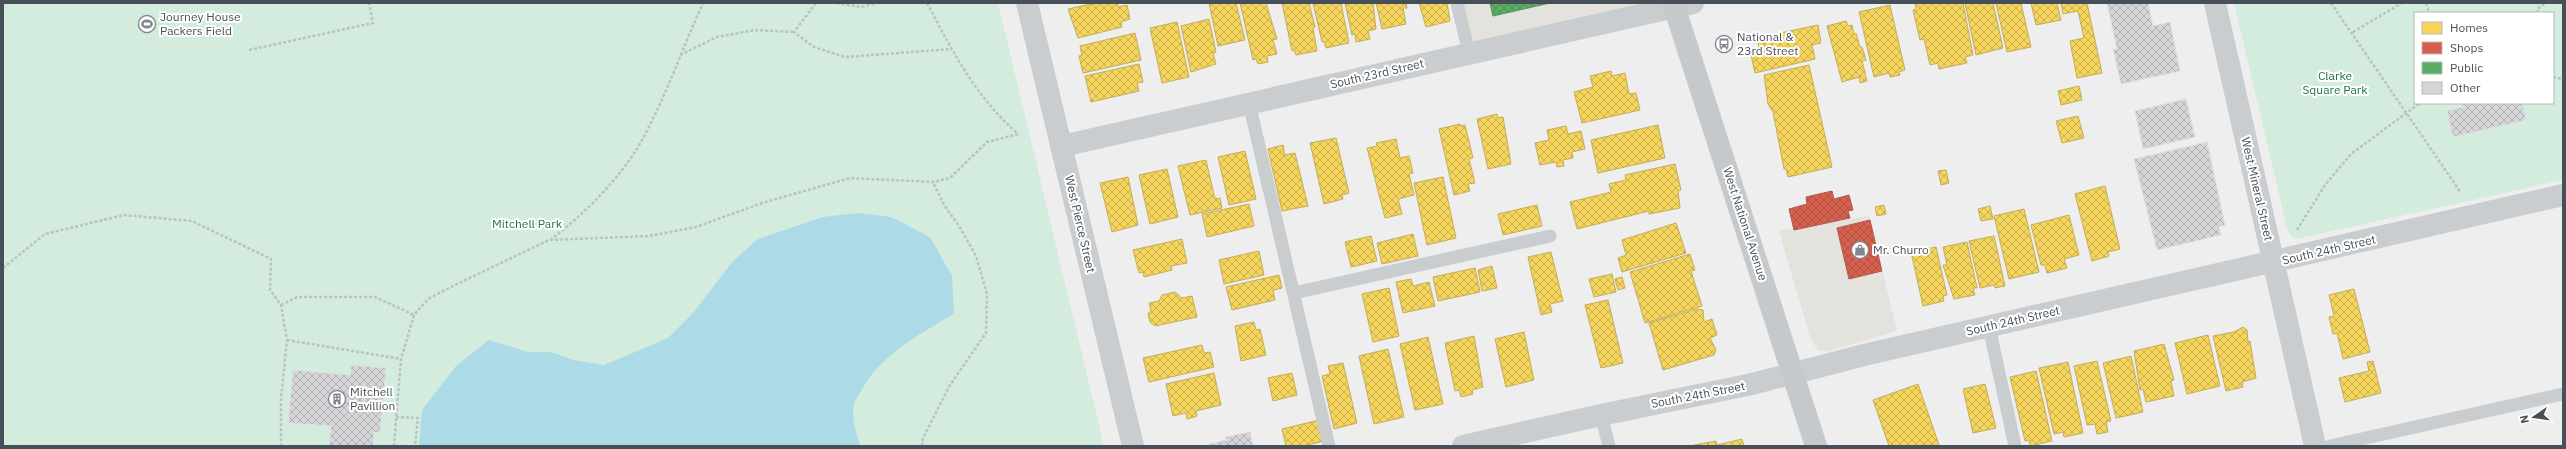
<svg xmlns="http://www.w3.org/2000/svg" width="2566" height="449" viewBox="0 0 2566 449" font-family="'IBM Plex Sans',sans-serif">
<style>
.commercial{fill:#e4e2dc}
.green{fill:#d4ecde;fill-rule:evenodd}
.water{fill:#acdae7}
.homes{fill:url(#homes-cross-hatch);stroke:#c2ad5b}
.shops{fill:url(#shops-cross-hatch);stroke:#ab5b51}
.public{fill:url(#public-cross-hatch);stroke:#54925f}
.building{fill:url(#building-cross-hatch);stroke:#e0e0e1}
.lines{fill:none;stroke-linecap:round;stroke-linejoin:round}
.path{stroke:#b9c3bf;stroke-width:2.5;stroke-dasharray:3 2;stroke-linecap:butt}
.service{stroke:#cacdcf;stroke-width:13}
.minor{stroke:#cacdcf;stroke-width:22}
.primary{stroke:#c6c9cc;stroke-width:22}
.labels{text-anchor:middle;stroke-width:4;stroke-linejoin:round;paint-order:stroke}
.poi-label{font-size:12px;fill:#475059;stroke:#fff;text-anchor:start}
.street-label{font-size:12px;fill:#475059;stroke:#fff}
.park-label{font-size:12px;fill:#1e744b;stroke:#fff}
</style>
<defs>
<pattern id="homes-cross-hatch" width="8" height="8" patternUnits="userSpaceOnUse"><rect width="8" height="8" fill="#f6d55c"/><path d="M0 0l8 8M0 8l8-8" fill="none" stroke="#c9af4f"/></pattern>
<pattern id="shops-cross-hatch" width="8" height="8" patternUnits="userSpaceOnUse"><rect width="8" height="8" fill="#d6604d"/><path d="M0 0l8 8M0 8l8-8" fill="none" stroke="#af5243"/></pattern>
<pattern id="public-cross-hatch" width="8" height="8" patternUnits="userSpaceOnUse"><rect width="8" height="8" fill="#5aae61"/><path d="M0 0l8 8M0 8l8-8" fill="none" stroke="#4c9053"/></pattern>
<pattern id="building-cross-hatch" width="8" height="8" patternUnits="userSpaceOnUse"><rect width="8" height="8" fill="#d6d6d8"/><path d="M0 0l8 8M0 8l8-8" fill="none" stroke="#afb0b2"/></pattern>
</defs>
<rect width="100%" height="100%" fill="#efeeee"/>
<g class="commercial">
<path d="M1457,3h182l-170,50z"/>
<path d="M1869,216l28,115 -68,20h-11l-9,-17 -30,-103z"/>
</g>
<g class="green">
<path d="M3,3h995l106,443h-1101z"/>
<path d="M2234,3h329v177l-266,59 -6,-3 -4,-8zM2415,13h138v90h-138z"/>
</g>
<path class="water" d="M858,213l33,4 39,20 22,39 2,38c-34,20 -73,40 -93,77 -2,3 -6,9 -7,13 -3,13 2,30 7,42h-442l3,-36 34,-44 33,-26 39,12h23l22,8 31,5 64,-27 25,-25 40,-52 25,-22 65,-22z"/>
<g class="homes">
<path d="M1095,3h22l1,4 9,-2 3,14 -9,3 1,5 -44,11 -10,-29z"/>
<path d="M1209,3h27l9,37 -27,6z"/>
<path d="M1240,3h26l11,36 -4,1 4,14 -10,2 1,6 -10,2 -2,-5 -3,1z"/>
<path d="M1282,3h27l6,24 -2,1 4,23 -21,4 -2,-5 -2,1z"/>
<path d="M1313,3h28l8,40 -23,5 -2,-7 -2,1z"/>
<path d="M1345,3h28l3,26 -8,2 2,8 -14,3 -1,-8 -3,1z"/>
<path d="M1376,3h30l1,5h-4l3,16 -24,5z"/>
<path d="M1419,3h28l3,18 -24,6z"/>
<path d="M1920,3h43l10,52 -8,2 2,6 -28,6 -1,-6 -8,2 -6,-26 -4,1 -7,-30 3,-1 -1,-5z"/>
<path d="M1965,3h28l10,45 -27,7z"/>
<path d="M1996,3h25l10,44 -24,5z"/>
<path d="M2031,3h26l4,17 -25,5z"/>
<path d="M2061,3h26l15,70 -25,5 -7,-37 14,-3 -6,-27 -15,3z"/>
<path d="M1890,5l15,65 -6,2 1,3 -10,2 -1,-4 -15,4 -15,-65z"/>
<path d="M1209,19l7,33 -3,1 3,11 -25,8 -10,-46z"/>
<path d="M1846,21l2,5 4,-1 2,9 2,-1 4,14h2l4,13 -4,1 5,20 -7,2 -1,-6 -17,5 -15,-56z"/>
<path d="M1177,22l12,55 -27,6 -12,-55z"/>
<path d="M1818,25l3,18 -9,2 3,14 -60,14 -4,-18 9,-2 -3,-15z"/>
<path d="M1135,33l6,27 -58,13 -4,-17 3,-1 -2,-9z"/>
<path d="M1139,64l4,18 -6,1 2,8 -48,11 -6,-26z"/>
<path d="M1809,65l23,102 -44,10 -2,-8h-2l-11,-57 -5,-8 -4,-29z"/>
<path d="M1611,71l1,5 13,-3 4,21 7,-1 4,17 -58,13 -8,-31 19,-5 -3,-11z"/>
<path d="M2079,86l3,14 -21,5 -3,-14z"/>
<path d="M1497,114l1,4 5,-1 8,47 -23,5 -11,-50z"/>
<path d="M2078,116l6,22 -22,5 -6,-22z"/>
<path d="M1460,124v2l5,-1 8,33 -4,1 6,24 -7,1 2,7 -16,4 -15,-66z"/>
<path d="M1658,125l7,33 -67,15 -7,-33z"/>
<path d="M1566,126l2,8 13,-3 4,18 -13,3 1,6 -10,2 1,6 -7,1 -1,-5 -16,3 -5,-22 14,-3 -2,-10z"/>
<path d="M1336,138l13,55 -7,2 1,4 -19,5 -14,-61z"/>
<path d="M1396,139l4,19 9,-2 4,17 -4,1 5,21 -16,4 4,15 -17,4 -18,-70 10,-2 -1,-3z"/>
<path d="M1283,145l2,10 10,-2 13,53 -26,5 -14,-62z"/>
<path d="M1245,151l11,48 -27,6 -11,-48z"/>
<path d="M1206,160l9,39 5,-1 2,10 -32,7 -12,-49z"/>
<path d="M1675,164l6,26 -3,1 2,17 -31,6v-3l-72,18 -7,-27 41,-10 -2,-8 17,-4 -1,-5z"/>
<path d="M1167,169l11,48 -28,7 -11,-49z"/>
<path d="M1946,170l3,13 -8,2 -3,-14z"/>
<path d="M1128,177l10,48 -26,7 -12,-49z"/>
<path d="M1443,177l13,61 -29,7 -13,-62z"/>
<path d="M2105,186l15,63 -12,3 1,4 -17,5 -17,-67z"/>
<path d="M1249,204l5,22 -47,11 -5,-23z"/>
<path d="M1537,205l5,21 -39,9 -5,-21z"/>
<path d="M1884,205l2,9 -9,2 -2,-9z"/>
<path d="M1990,206l3,13 -12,2 -3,-12z"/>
<path d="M2024,209l15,63 -30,7 -15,-63z"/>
<path d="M2069,215l10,40 -15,4 3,9 -20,5 -2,-8h-4l-10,-40z"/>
<path d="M1676,223l10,30 -64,19 -4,-14 8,-3 -4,-15z"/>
<path d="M1413,234l5,22 -36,8 -5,-21z"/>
<path d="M1371,236l6,25 -26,6 -6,-25z"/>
<path d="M1994,236l11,50 -10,2 -1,-3 -14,3 -11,-47z"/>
<path d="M1182,239l5,24 -16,3 1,4 -28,7 -1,-5 -4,1 -6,-23z"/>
<path d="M1967,242l10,46h-4l2,7 -21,4 -11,-34h4l-4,-18z"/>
<path d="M1936,247l11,48 -4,1 1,5 -21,5 -12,-54z"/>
<path d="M1259,251l5,24 -40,9 -5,-24z"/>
<path d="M1551,252l12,49 -13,3 2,8 -11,3 -13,-58z"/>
<path d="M1690,254l5,16 -4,1 11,35 -57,17 -15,-51z"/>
<path d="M1492,266l5,22 -15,3 -4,-21z"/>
<path d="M1475,268l5,24 -42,9 -5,-24z"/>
<path d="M1612,274l4,18 -22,5 -5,-18z"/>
<path d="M1279,275l3,13 -9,2 2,10 -43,10 -6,-23z"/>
<path d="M1622,277l3,11 -7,2 -3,-11z"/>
<path d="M1411,279l2,7 16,-4 6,24 -32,7 -7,-31z"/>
<path d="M1389,288l10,48 -26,6 -11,-48z"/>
<path d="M2354,289l16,63 -27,7 -6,-26 -4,1 -4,-17 5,-1 -5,-21z"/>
<path d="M1175,292l7,6 10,-2 5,21 -42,9 -5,-4 -2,-8 3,-4 -2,-7 10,-2 3,-6z"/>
<path d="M1608,300l15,63 -22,5 -16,-63z"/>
<path d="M1697,309l6,1 1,12 8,-3 5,16 -7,3 6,12 -2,5 -51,15 -14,-47z"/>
<path d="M1254,322l2,8 4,-1 6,26 -25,6 -6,-35z"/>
<path d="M2243,327l4,3 1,12 2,-1 6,37 -14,4 1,5 -17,4 -13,-55 21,-4z"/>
<path d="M1524,332l10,48 -28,7 -11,-48z"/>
<path d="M2208,335l12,51 -33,8 -12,-51z"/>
<path d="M1474,336l9,51 -11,3 1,4 -12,3 -2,-7 -4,1 -10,-48z"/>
<path d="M1428,337l15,67 -28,6 -15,-66z"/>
<path d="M2164,344l10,36 -3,1 3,15 -28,6 -3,-13 -3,1 -6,-39z"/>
<path d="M1202,345l2,8 6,-1 4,15 -65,15 -6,-24z"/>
<path d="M1388,349l16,68 -30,7 -15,-68z"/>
<path d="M2131,356l12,56 -27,6 -13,-55z"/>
<path d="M2097,361l14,60 -5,1 2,10 -11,2 -2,-10 -8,1 -13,-59z"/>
<path d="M2373,361l8,32 -36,9 -6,-24 30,-7 -2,-9z"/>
<path d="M2068,362l15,71 -19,4 -1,-5 -9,2 -15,-66z"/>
<path d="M1343,363l14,60 -23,6 -12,-53 8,-2 -2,-8z"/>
<path d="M2036,371l16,70 -22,5 -1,-6 -4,1 -15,-64z"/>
<path d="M1214,373l7,32 -25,6 1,5 -10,3 -1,-6 -13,3 -7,-32z"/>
<path d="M1292,373l5,22 -24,6 -5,-23z"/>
<path d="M1918,384l21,61 -50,1 -16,-46z"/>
<path d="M1985,384l11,44 -23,5 -10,-44z"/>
<path d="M1319,420l5,21 -21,5h-17l-4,-17z"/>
<path d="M1742,439l2,7h-55l27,-5 1,4z"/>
</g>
<g class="shops">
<path d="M1832,191l2,8 15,-4 4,15 -5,1 2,7 -56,12 -5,-21 18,-5 -1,-7z"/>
<path d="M1870,220l12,51 -33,8 -12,-51z"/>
</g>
<path class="public" d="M1490,3h60l-57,13z"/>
<g class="building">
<path d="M2107,3h41l5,23 17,-4 10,49 -59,13 -8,-35h4z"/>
<path d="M2186,99l9,38 -52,12 -8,-38z"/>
<path d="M2462,103h60l4,17 -73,17 -6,-26 16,-4z"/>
<path d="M2207,142l18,83 -6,2 2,8 -64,15 -23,-91z"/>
<path d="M351,365l35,3 -6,65 -6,-1 -1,14h-44l2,-20 -43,-3 5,-53 57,5z"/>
<path d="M1250,432l3,14h-51l24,-6 -1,-3z"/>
</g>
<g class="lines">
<g class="path">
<path d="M816,3l-22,29 20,15 31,10 107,-8"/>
<path d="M837,3l24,4 16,-4"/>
<path d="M927,3c26,49 48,93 91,131"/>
<path d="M2331,3l130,190"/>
<path d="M2426,3l3,10"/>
<path d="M2538,13l-1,-4 9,-6"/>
<path d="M2353,32l49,-29"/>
<path d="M249,50l124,-27 -4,-20"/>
<path d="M680,55l37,-18 38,-7 39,2"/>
<path d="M2553,77l10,2"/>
<path d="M2297,230l28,-45 26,-31 69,-51"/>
<path d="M550,240c31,-23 61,-53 83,-85 28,-44 48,-104 70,-152"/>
<path d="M3,268l42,-34 79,-19 68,6 79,38 -1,31 11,15 6,35 -6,59v47"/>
<path d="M281,305l16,-8h78l39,18"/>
<path d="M287,340l114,19"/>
<path d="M396,417l22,1 -3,28"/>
<path d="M394,446l7,-87 13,-44 14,-16 23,-12 98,-47 100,-4 47,-9 66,-24 88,-25 83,4 17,-4 37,-36 31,-8"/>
<path d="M922,446l1,-8 27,-53 36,-52 1,-39 -11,-38 -17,-30 -15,-21 -11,-23"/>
</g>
<g class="service">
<path d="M1457,3l12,50"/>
<path d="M1249,103l80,343"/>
<path d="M1294,293l256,-57"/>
<path d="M1989,327l26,119"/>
<path d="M1601,415l8,31"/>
<path d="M2330,446l233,-52"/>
</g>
<g class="minor">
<path d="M1027,3l106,443"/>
<path d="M2215,3l100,443"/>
<path d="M1062,146l631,-143"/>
<path d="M1463,446l138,-31 151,-31 112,-29 699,-160"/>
</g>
<path class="primary" d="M1673,3l143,443"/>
</g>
<defs>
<g id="stadium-ring" transform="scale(0.9)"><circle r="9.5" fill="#fff" stroke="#82878d" stroke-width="1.5"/><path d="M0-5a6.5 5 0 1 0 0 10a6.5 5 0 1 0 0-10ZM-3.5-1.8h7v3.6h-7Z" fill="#82878d"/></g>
<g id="bus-ring" transform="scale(0.9)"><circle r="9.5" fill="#fff" stroke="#82878d" stroke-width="1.5"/><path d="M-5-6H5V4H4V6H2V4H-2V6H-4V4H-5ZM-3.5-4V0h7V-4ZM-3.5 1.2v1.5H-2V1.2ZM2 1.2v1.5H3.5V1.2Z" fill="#82878d"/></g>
<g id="shop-ring" transform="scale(0.9)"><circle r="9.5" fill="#fff" stroke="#82878d" stroke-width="1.5"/><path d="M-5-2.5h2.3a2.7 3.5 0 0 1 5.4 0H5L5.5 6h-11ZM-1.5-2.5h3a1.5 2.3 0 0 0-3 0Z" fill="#82878d"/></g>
<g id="building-ring" transform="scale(0.9)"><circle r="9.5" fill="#fff" stroke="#82878d" stroke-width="1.5"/><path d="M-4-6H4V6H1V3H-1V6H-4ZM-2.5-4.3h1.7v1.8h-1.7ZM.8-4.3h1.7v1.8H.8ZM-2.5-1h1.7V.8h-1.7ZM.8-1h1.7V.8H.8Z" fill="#82878d"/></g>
</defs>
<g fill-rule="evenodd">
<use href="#stadium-ring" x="147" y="24"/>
<use href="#bus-ring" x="1724" y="44"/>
<use href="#shop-ring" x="1860" y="250"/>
<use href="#building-ring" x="337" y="399"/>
</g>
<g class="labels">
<g class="poi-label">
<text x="160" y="21">Journey House<tspan x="160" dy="14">Packers Field</tspan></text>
<text x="1737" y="41">National &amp;<tspan x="1737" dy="14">23rd Street</tspan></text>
<text x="1873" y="254">Mr. Churro</text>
<text x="350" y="396">Mitchell<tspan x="350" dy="14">Pavillion</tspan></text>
</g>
<g class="street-label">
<text transform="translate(1377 74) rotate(-13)" y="4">South 23rd Street</text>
<text transform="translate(2257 189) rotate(77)" y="4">West Mineral Street</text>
<text transform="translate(1080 224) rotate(77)" y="4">West Pierce Street</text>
<text transform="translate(1745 224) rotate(72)" y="4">West National Avenue</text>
<text transform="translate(2329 250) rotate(-13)" y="4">South 24th Street</text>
<text transform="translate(2013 321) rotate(-13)" y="4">South 24th Street</text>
<text transform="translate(1698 395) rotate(-11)" y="4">South 24th Street</text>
</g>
<g class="park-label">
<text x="2335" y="80">Clarke<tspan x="2335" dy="14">Square Park</tspan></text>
<text x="527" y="228">Mitchell Park</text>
</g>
</g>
<rect width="2566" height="449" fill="none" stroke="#475059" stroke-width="8"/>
<rect x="2414" y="12" width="140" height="92" fill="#ffffff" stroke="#b5b9bd"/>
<rect x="2422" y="22" width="20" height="12" fill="#f6d55c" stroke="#b5b9bd"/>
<text x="2450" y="32" font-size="12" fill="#475059">Homes</text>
<rect x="2422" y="42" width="20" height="12" fill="#d6604d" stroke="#b5b9bd"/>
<text x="2450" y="52" font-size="12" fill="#475059">Shops</text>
<rect x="2422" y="62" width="20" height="12" fill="#5aae61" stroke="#b5b9bd"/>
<text x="2450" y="72" font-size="12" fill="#475059">Public</text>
<rect x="2422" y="82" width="20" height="12" fill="#d6d6d8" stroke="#b5b9bd"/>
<text x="2450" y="92" font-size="12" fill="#475059">Other</text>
<g transform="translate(2534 417) rotate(257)" stroke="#ffffff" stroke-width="3" paint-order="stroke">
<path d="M0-3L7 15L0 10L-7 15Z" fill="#475059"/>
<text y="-6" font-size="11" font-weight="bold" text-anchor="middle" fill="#475059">N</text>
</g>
</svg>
